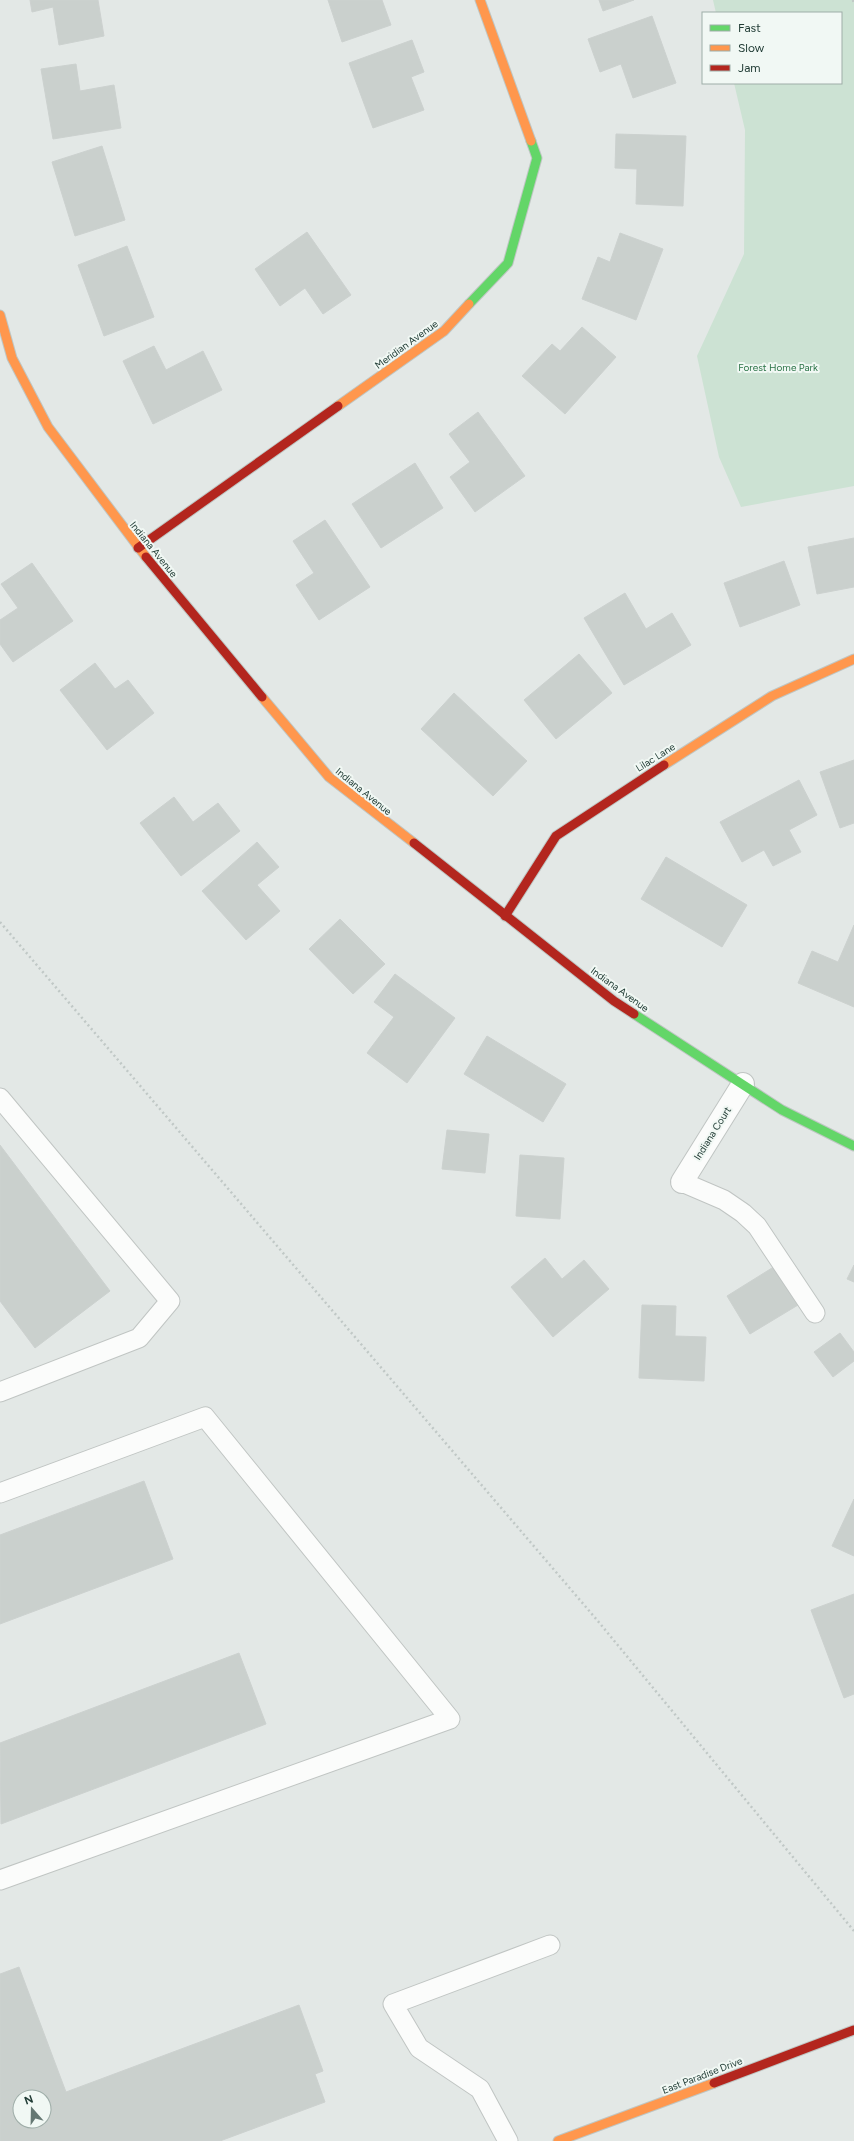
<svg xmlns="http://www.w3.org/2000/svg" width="854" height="2141" viewBox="0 0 854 2141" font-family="Figtree,sans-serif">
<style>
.green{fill:#cce2d3}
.building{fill:#cad0cd;stroke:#ccd1cf;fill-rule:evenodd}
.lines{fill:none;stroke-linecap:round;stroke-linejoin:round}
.lane-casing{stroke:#c0c5c3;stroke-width:21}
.street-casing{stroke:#c0c5c3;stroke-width:24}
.fast-casing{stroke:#bfc6c3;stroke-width:11}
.slow-casing{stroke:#bfc6c3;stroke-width:11}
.jam-casing{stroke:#bfc6c3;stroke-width:11}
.path{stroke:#c0c8c6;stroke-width:2.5;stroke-dasharray:2 3;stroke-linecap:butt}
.lane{stroke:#fbfcfb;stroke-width:19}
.street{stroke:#fbfcfb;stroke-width:22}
.fast{stroke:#63d668;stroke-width:9}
.slow{stroke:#ff974d;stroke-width:9}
.jam{stroke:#b3261e;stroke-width:9}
.labels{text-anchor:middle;stroke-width:4;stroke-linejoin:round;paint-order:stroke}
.street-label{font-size:10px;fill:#213c35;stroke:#f1f8f4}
.park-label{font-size:10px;fill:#2b7347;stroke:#f1f8f4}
</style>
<rect width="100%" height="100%" fill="#e3e8e6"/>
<path class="green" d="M713,0h141v486l-113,21 -22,-50 -22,-101 47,-102 1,-124 -11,-47h107v-70h-125z"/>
<g class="building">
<path d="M30,0h68l6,36 -45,9 -6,-38 -21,5z"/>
<path d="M328,0h54l9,25 -49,17z"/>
<path d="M599,0h35l-31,11z"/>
<path d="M652,16l24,67 -43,15 -12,-34 -21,8 -12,-33z"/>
<path d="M412,40l12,32 -13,5 13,33 -51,18 -24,-65z"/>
<path d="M76,64l4,27 34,-6 7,43 -68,11 -12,-70z"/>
<path d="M616,134l70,2 -3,70 -47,-2 1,-35 -22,-1z"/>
<path d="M102,146l23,74 -50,16 -23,-74z"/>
<path d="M307,232l44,63 -28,19 -18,-26 -25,18 -25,-37z"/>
<path d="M620,233l43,16 -27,71 -54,-21 16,-42 12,5z"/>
<path d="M127,246l27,71 -50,19 -26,-71z"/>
<path d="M582,327l34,30 -51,57 -43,-38 30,-32 8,7z"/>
<path d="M154,346l12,24 37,-19 19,39 -69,34 -30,-63z"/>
<path d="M478,412l47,64 -50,36 -25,-35 20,-15 -21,-28z"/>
<path d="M415,463l28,45 -62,40 -29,-44z"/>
<path d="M325,520l45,67 -51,33 -23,-35 18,-12 -21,-32z"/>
<path d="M854,538v49l-37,7 -9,-47z"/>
<path d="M784,561l16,44 -60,22 -16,-44z"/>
<path d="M32,563l41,58 -60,41 -13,-18v-24l18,-12 -17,-24z"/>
<path d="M625,593l21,36 26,-16 19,32 -67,40 -40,-67z"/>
<path d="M579,654l33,39 -56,46 -32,-39z"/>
<path d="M95,663l20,26 13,-9 26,33 -47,37 -47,-60z"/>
<path d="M454,693l73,68 -34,35 -72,-67z"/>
<path d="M854,760v63l-14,5 -20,-56z"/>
<path d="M799,780l18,35 -28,15 12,22 -28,14 -9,-16 -22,12 -22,-40z"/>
<path d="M174,797l19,25 25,-19 22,28 -59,45 -41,-53z"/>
<path d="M257,842l22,25 -22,18 23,26 -34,29 -44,-49z"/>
<path d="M666,857l81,48 -25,42 -81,-48z"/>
<path d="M340,919l45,45 -32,30 -44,-45z"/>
<path d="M854,925v82l-56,-24 14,-32 26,11z"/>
<path d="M395,974l60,44 -48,65 -40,-30 27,-36 -20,-15z"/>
<path d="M487,1036l79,48 -23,38 -79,-48z"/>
<path d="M447,1130l42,4 -4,39 -43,-4z"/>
<path d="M0,1145l110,146 -75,57 -35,-47z"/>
<path d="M520,1155l44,3 -4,61 -44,-3z"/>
<path d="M545,1258l17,21 22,-19 25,29 -56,48 -42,-50z"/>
<path d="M780,1263l23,39 -53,32 -23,-38z"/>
<path d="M854,1265v17l-7,-3z"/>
<path d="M642,1305l34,1 -1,30 31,1 -2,44 -65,-3z"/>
<path d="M840,1333l14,19v9l-21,16 -19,-25z"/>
<path d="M144,1481l29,78 -173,65v-89z"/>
<path d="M854,1499v57l-22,-10z"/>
<path d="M854,1594v100l-10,4 -33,-88z"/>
<path d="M239,1653l27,71 -265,100 -1,-81z"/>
<path d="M19,1967l47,125 233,-87 24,66 -8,3 10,28 -105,39h-220v-167zM20,2097h24v24h-24z"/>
</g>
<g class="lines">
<g class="lane-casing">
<g id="lane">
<path d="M0,1098l170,203 -31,37 -139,54"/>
<path d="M682,1182l42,18 19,13 14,13 58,87"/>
<path d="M0,1493l205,-76 245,302 -450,161"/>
<path d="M508,2141l-28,-52 -61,-41 -26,-44 157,-59"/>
</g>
</g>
<g class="street-casing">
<path id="street" d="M682,1182l61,-98"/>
</g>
<g class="fast-casing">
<g id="fast">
<path d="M469,304l39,-41 29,-105 -6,-17"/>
<path d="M634,1014l148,96 72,36"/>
</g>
</g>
<g class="slow-casing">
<g id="slow">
<path d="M480,0l51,141"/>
<path d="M0,315l12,43 36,69 98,130"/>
<path d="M338,406l106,-75 25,-27"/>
<path d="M262,697l67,80 85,66"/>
<path d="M664,765l108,-69 82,-37"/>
<path d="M558,2141l156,-58"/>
</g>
</g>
<g class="jam-casing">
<g id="jam">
<path d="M138,548l200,-142"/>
<path d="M146,557l116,140"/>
<path d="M414,843l200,158 20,13"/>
<path d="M505,916l51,-80 108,-71"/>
<path d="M714,2083l140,-53"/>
</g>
</g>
<g class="path">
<path d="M853,0l1,4"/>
<path d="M0,922l597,698 257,311"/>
</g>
<use href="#lane" class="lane"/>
<use href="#street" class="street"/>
<use href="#fast" class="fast"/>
<use href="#slow" class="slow"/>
<use href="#jam" class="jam"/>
</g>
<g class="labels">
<g class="street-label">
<text transform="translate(406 344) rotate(-36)" y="4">Meridian Avenue</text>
<text transform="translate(154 549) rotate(51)" y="4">Indiana Avenue</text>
<text transform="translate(655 757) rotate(-32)" y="4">Lilac Lane</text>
<text transform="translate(364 791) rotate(39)" y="4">Indiana Avenue</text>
<text transform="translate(620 989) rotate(36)" y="4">Indiana Avenue</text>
<text transform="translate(712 1133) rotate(-58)" y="4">Indiana Court</text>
<text transform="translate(702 2075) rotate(-21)" y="4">East Paradise Drive</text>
</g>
<g class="park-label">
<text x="778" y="371">Forest Home Park</text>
</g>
</g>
<rect x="702" y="12" width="140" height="72" fill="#f1f8f4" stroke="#9eada8"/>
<rect x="710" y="25" width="20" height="6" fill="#63d668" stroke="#9eada8"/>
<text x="738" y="32" font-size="12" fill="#213c35">Fast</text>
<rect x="710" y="45" width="20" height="6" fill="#ff974d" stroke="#9eada8"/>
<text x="738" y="52" font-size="12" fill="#213c35">Slow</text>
<rect x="710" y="65" width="20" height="6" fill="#b3261e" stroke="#9eada8"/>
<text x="738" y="72" font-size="12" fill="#213c35">Jam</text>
<g transform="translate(32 2109) rotate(340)"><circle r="19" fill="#f1f8f4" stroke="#9eada8"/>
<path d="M0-3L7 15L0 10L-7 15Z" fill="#657873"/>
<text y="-6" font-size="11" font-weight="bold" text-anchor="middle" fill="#213c35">N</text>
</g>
</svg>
